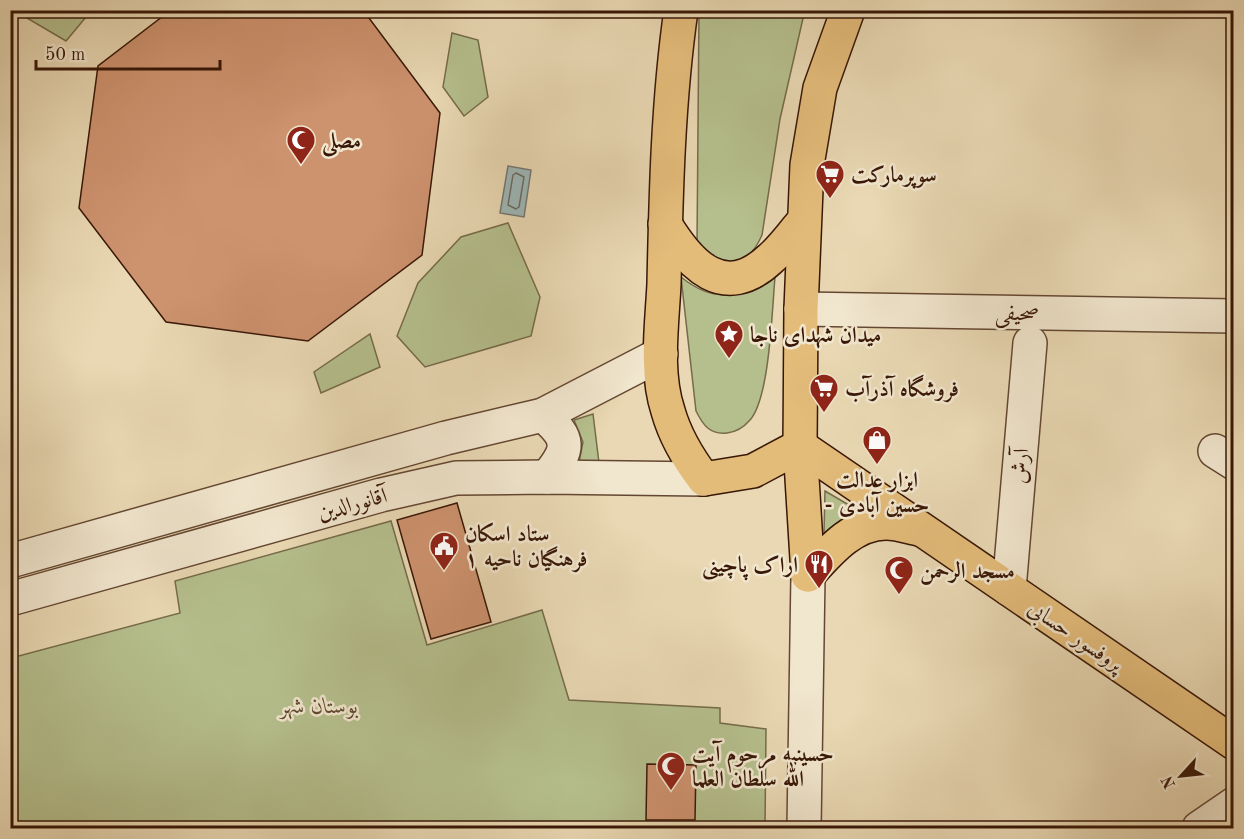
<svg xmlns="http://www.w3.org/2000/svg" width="1244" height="839" viewBox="0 0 1244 839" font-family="'Old Standard TT',Amiri,serif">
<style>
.green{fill:#b5bf8d;stroke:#766b4a;stroke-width:1.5}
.water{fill:#9db7b8;stroke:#757771;stroke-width:1.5}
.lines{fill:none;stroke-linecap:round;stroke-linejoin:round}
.shore{stroke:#6a6760;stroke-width:1.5}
.building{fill:#cd926e;stroke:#381707;stroke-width:1.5}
.minor-casing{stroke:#644732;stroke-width:36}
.major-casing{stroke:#381707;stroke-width:36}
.minor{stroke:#f1e6ce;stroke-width:33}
.major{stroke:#e4bc7a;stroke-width:33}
.labels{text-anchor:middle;stroke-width:5;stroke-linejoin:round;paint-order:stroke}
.poi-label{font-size:22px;font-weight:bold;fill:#381707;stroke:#f1e6ce;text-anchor:start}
.street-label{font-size:22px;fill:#381707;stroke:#f1e6ce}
.park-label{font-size:22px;font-style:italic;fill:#5e492f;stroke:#f1e6ce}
</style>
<rect width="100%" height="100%" fill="#e9d8b3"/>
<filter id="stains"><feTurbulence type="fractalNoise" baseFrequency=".00333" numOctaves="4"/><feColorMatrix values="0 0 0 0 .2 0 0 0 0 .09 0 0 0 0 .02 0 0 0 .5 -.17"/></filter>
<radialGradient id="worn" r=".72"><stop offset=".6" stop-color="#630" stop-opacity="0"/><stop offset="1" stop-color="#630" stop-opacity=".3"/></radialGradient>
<g class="green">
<path d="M15,11h76l-25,30z"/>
<path d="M699,11l105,3 -24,105 -18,116c-8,18 -16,26 -36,31l-29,-22z"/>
<path d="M452,33l26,7 10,57 -24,19 -21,-29z"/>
<path d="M508,223l32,74 -9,39 -106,31 -28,-31 21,-53 43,-46z"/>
<path d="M776,266c-4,35 -5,130 -26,154 -6,7 -14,12 -23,13 -17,2 -24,-8 -31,-22l-15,-134c40,32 60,16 95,-11z"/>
<path d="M370,334l10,33 -59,26 -7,-21z"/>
<path d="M593,414l6,49 -20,-1 4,-20 -9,-22z"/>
<path d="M825,491l41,24 -29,8 -13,10z"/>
<path d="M391,521l36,124 115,-35 27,90 151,8v15l46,6 -1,99h-754v-170l169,-45 -5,-32z"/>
</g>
<path class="water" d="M508,166l23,4 -7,47 -24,-4z"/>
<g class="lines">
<path class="shore" d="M516,173l8,4 -5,30 -3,2 -8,-4 5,-30z"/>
</g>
<g class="building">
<path d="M171,10h192l77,103 -18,142 -114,86 -142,-19 -87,-114 19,-142z"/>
<path d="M457,503l34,119 -60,17 -34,-119z"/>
<path d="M647,764l49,1 -1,55h-49z"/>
</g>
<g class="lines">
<g class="minor-casing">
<g id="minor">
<path d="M801,309l433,7"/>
<path d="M543,415c28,24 27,34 4,62"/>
<path d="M1215,451l19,12"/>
<path d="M10,561l436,-123 97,-23 118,-61"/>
<path d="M1009,589l21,-246"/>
<path d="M10,599l371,-104 75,-17 91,-1 157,2"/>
<path d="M804,828l4,-253"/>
<path d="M1199,828l35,-24"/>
</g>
</g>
<g class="major-casing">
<g id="major">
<path d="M681,10c-13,91 -15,182 -17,274 -2,41 -9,88 4,127 7,25 20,47 36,68l49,-8 47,-25"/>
<path d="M665,224c25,41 59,78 105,35 13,-11 23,-26 34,-38"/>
<path d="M800,446l434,297"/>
<path d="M808,575l-8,-129 1,-137 6,-144 13,-77 28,-78"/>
<path d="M808,575c20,-22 44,-52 78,-52 11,0 23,4 33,6"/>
</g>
</g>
<use href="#minor" class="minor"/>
<use href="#major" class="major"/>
</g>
<defs>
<g id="mosque-pin" transform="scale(1.5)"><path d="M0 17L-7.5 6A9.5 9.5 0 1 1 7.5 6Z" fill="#8f2418" stroke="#f1e6ce"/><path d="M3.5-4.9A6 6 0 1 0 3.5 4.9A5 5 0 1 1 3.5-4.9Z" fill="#fff"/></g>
<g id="supermarket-pin" transform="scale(1.5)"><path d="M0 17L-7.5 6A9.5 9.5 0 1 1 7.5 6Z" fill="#8f2418" stroke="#f1e6ce"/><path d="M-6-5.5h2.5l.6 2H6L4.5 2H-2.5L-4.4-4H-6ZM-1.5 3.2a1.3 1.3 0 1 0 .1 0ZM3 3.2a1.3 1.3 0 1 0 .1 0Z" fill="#fff"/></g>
<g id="sight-pin" transform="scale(1.5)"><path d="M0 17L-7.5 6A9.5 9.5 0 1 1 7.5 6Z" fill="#8f2418" stroke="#f1e6ce"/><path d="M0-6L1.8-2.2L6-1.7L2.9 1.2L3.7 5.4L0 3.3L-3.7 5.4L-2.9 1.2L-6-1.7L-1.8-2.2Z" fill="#fff"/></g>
<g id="shop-pin" transform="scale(1.5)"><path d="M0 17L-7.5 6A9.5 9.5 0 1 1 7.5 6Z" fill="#8f2418" stroke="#f1e6ce"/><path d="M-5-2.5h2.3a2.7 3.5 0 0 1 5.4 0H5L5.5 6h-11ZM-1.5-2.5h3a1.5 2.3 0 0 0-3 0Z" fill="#fff"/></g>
<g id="civic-pin" transform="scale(1.5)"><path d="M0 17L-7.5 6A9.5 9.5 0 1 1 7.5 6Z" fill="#8f2418" stroke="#f1e6ce"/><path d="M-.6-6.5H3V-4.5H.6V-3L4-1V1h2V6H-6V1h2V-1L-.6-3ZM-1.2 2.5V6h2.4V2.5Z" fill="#fff"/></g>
<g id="restaurant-pin" transform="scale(1.5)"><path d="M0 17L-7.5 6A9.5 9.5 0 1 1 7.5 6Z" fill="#8f2418" stroke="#f1e6ce"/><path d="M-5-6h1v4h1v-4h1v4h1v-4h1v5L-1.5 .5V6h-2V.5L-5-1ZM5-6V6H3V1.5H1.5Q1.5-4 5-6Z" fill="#fff"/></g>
</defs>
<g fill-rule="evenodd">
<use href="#mosque-pin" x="301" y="140"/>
<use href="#supermarket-pin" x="830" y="174"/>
<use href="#sight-pin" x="729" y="334"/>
<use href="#supermarket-pin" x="824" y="388"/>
<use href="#shop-pin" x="877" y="440"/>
<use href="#civic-pin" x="444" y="546"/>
<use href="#restaurant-pin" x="819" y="564"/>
<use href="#mosque-pin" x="899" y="570"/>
<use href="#mosque-pin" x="671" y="766"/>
</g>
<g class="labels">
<g class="poi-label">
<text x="322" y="148">مصلی</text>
<text x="851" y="182">سوپرمارکت</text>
<text x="750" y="342">میدان شهدای ناجا</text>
<text x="845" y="396">فروشگاه آذرآب</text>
<text x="877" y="487" text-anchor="middle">ابزار عدالت<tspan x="877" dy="25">- حسین آبادی</tspan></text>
<text x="465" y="541">ستاد اسکان<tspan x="465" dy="25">فرهنگیان ناحیه ۱</tspan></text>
<text x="798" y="572" text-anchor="end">اراک پاچینی</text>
<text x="920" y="578">مسجد الرحمن</text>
<text x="692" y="761">حسینیه مرحوم آیت<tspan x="692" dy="25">الله سلطان العلما</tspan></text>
</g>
<g class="street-label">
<text transform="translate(1017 312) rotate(1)" y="8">صحیفی</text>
<text transform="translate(1019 466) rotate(-85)" y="8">آرش</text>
<text transform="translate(352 503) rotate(-15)" y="8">آقانورالدین</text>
<text transform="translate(1076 635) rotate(34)" y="8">پروفسور حسابی</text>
</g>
<g class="park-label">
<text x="319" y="713">بوستان شهر</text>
</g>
</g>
<rect width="1244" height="839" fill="none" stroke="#e9d8b3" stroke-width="36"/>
<rect x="12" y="12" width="1220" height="815" fill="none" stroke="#381707" stroke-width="3"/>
<rect x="18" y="18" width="1208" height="803" fill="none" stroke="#381707" stroke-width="1.5"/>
<g transform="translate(1181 776) rotate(243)" stroke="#f1e6ce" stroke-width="4.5" paint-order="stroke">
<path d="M0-4.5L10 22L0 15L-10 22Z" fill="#381707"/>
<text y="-9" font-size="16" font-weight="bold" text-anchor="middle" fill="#381707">N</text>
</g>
<path d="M36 60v9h184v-9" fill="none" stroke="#381707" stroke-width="3"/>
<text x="45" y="60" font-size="18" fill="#381707" stroke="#f1e6ce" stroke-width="4.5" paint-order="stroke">50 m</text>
<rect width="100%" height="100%" filter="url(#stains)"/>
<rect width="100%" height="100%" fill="url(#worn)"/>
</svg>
